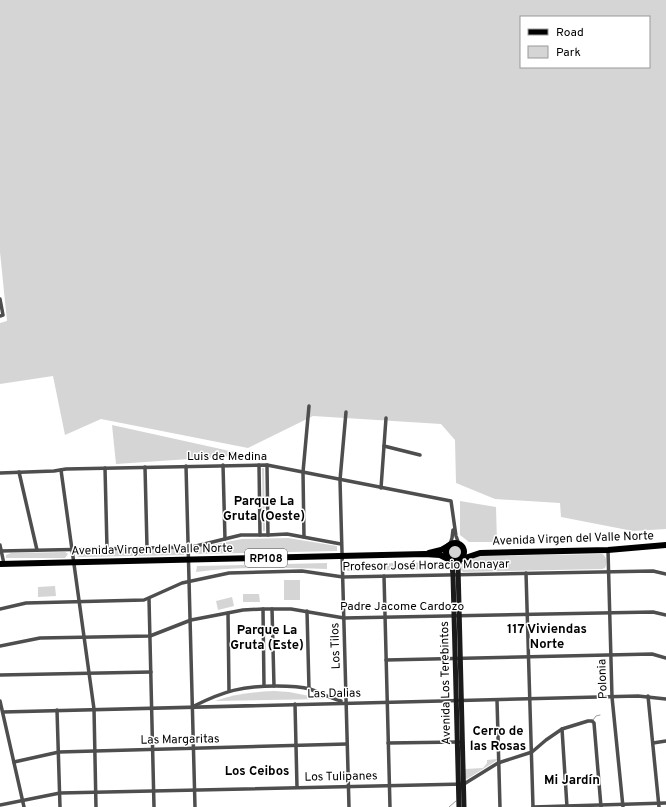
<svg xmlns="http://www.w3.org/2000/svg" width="666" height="807" viewBox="0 0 666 807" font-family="Overpass,sans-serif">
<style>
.green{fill:#d5d5d5;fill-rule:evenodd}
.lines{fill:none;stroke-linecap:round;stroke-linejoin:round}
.stream{stroke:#9c9c9c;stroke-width:1}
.street{stroke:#4e4e4e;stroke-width:3.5}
.secondary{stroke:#1b1b1b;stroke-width:5}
.primary{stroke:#000;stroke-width:6}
.labels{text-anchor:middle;stroke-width:3;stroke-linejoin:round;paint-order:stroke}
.shield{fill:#fff;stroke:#4c4c4c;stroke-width:1}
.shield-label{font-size:11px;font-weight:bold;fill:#000}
.street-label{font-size:12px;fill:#000;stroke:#fff}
.neighbourhood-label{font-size:13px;font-weight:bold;fill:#000;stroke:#fff}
</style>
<rect width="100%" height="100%" fill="#fff"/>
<g class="green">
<path d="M0,0h666v529l-33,2 -72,-14 -1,-14 -65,-4 -39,-16 -1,-43 -14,-16 -128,-8 -65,32 -147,-29 -36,16 -12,-59 -53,8v-61l7,-2 -7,-69zM521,17h128v50h-128z"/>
<path d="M112,425l136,30 -132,9z"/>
<path d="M262,468h2l1,63h-2z"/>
<path d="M460,501l36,6 1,35h-28l-9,-7z"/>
<path d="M288,538l49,8v5l-142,3v-6l47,-9z"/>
<circle cx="455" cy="552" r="6"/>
<path d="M184,549v6l-105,2 -2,-1 -1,-3 1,-2z"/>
<path d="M65,552l3,2 -3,4h-59v-3l5,-2z"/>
<path d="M602,554c5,2 5,10 3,14l-3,1 -139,3 -2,-2c0,-9 6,-12 13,-14z"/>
<path d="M443,562v7l-96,2v-7z"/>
<path d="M327,563v6c-43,-1 -87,-3 -131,3l1,-6z"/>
<rect x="284" y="580" width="16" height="20"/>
<path d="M55,586l1,10 -18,1v-10z"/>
<path d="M243,594h16l1,8h-17z"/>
<path d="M232,597l2,9 -16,4 -2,-9z"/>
<path d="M274,691l15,1 36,7 -110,2c19,-7 38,-9 59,-10z"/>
<path d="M497,759l-1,2 -29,18 -2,-1v-9l18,-1 4,-5v-3z"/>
</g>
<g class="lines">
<g class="stream">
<path d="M593,720l3,-4 4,-1"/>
<path d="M449,807l7,-6"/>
</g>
<g class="street">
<path d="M0,299l3,16 -3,1"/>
<path d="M346,412l-6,68 9,327"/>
<path d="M384,446l36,9"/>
<path d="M223,465l2,74"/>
<path d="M259,465l1,70"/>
<path d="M267,465l1,70"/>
<path d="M186,466l9,341"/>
<path d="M145,467l2,80"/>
<path d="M105,468l2,80"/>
<path d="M61,470l33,239 2,98"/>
<path d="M19,472l18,78"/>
<path d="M0,473l54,-2 12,-2 201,-4 184,36 5,35 3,8"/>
<path d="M381,488l5,-70"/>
<path d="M304,537l-1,-65 6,-66"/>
<path d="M450,544l2,-6 1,-8"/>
<path d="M0,545l4,19"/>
<path d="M608,550l4,147 11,110"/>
<path d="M0,551l192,-4 49,-12h27l19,-1 54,10"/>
<path d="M526,573l7,234"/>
<path d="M384,576l6,231"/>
<path d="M149,599l5,208"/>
<path d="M0,609l26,-6 118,-3 38,-17 47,-10 73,-2 41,6 310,-6 13,3"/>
<path d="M263,609l1,77"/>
<path d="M272,609l2,77"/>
<path d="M307,611l2,78"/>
<path d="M228,613l1,78"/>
<path d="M0,646l40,-8 110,-2 41,-16 52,-10 20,-1h28l53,9 309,-6 13,3"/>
<path d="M386,660l266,-6 14,4"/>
<path d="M0,675l151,-3"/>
<path d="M648,696l11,111"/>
<path d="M497,700l3,107"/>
<path d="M0,701l24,106"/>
<path d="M295,704l2,83"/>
<path d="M194,706c30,-15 48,-20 82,-20 12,0 23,0 34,3 11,4 20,9 31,12"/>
<path d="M57,710l3,97"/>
<path d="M3,712l635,-16 28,3"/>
<path d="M562,729l5,78"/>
<path d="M388,743l71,-1"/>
<path d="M653,743l13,-2"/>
<path d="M14,762l45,-10 288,-8"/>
<path d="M0,805l60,-12 404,-9 34,-21 34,-11 14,-12 16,-11 26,-8h4l2,2 7,84"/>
<path d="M533,807l133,-4"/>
</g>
<g class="secondary">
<path d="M449,560l3,6 1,9 6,232"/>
<path d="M460,560l-2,6 6,241"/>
</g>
<g class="primary">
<circle cx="455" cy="552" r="9"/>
<path d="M429,553l12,-3 7,-4"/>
<path d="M462,559l18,-6 128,-3 58,-5"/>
<path d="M0,564l425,-10 15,1 8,4"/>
</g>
</g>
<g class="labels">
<rect class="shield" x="245" y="549" width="42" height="18" rx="3"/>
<g class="shield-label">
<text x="266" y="562">RP108</text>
</g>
<g class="street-label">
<text x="227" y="460">Luis de Medina</text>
<text transform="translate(573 538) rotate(-2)" y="4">Avenida Virgen del Valle Norte</text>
<text transform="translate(152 549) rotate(-1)" y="4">Avenida Virgen del Valle Norte</text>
<text transform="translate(426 565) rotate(-1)" y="4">Profesor José Horacio Monayar</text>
<text x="402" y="610">Padre Jacome Cardozo</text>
<text transform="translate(335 646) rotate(-92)" y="4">Los Tilos</text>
<text transform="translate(602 679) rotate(-92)" y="4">Polonia</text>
<text transform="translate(445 683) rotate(-91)" y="4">Avenida Los Terebintos</text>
<text transform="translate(334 693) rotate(-1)" y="4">Las Dalias</text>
<text transform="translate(180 739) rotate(-1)" y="4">Las Margaritas</text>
<text transform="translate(341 776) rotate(-1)" y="4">Los Tulipanes</text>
</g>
<g class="neighbourhood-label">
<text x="264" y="505">Parque La<tspan x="264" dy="15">Gruta (Oeste)</tspan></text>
<text x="547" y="633">117 Viviendas<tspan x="547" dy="15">Norte</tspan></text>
<text x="267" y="634">Parque La<tspan x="267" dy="15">Gruta (Este)</tspan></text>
<text x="498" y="735">Cerro de<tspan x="498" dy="15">las Rosas</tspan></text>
<text x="257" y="775">Los Ceibos</text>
<text x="572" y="784">Mi Jardín</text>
</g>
</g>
<rect x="520" y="16" width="130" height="52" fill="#ffffff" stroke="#999999"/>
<rect x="528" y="29" width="20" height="6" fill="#000000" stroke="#999999"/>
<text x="556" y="36" font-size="12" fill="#000000">Road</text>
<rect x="528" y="46" width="20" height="12" fill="#d5d5d5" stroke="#999999"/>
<text x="556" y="56" font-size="12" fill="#000000">Park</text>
</svg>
